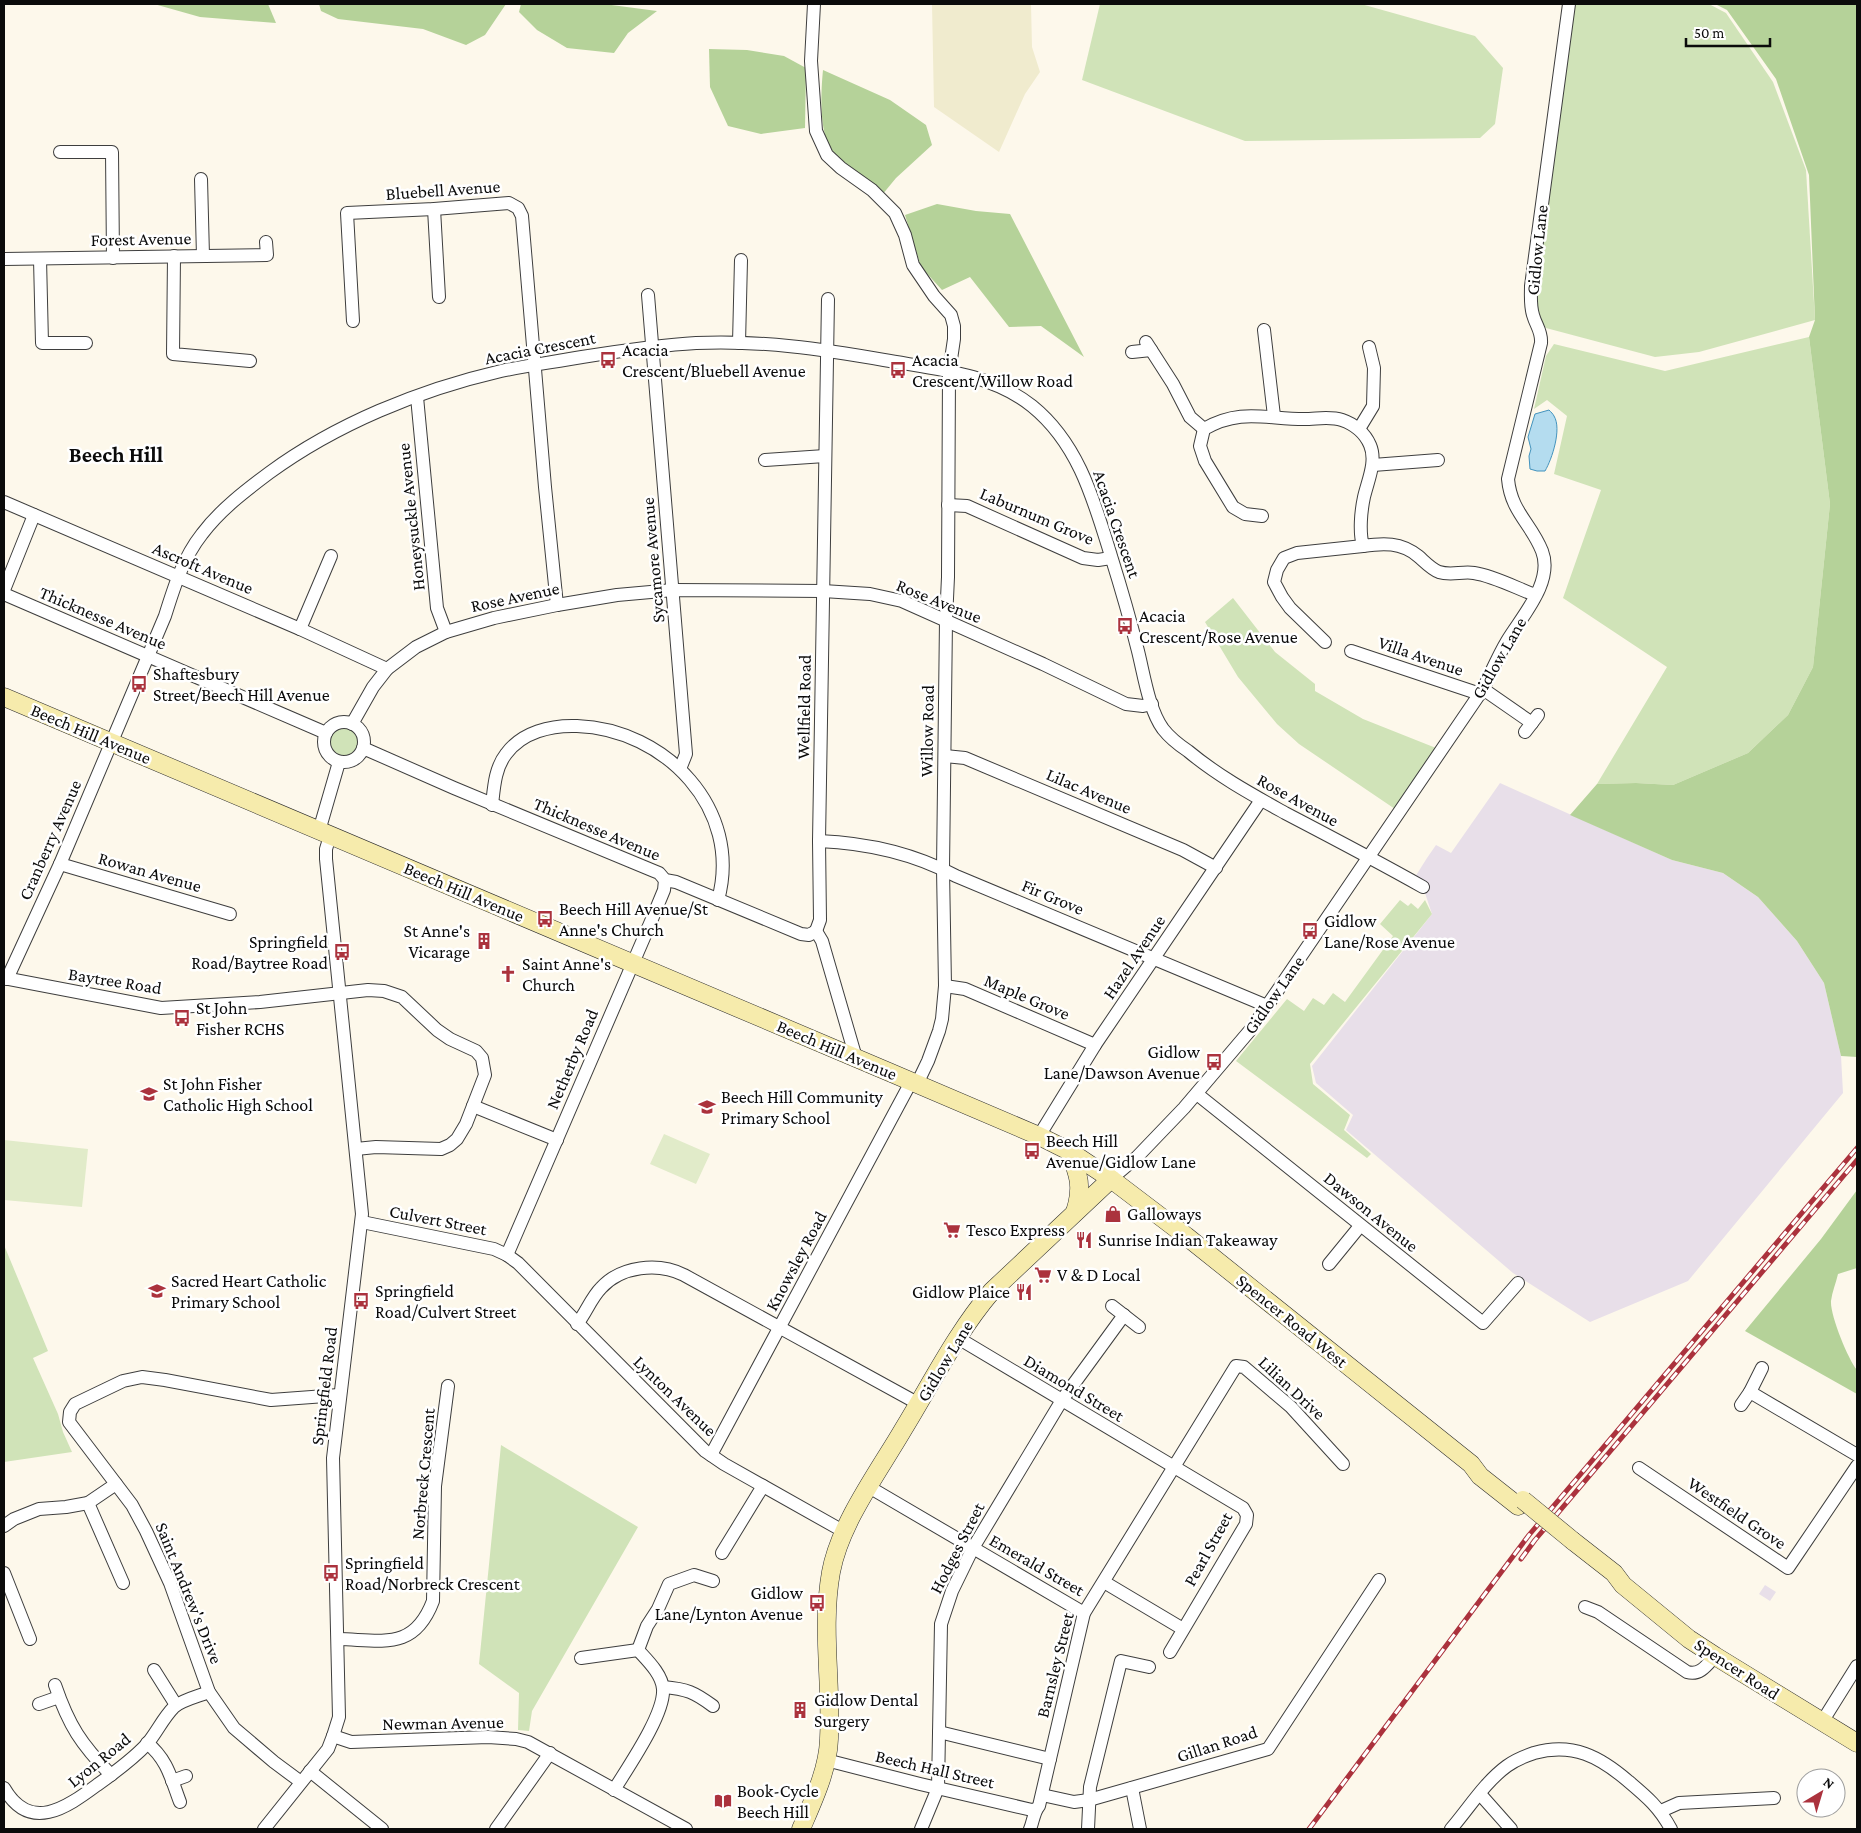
<svg xmlns="http://www.w3.org/2000/svg" width="1861" height="1833" viewBox="0 0 1861 1833" font-family="'Crimson Pro',serif">
<style>
.industrial{fill:#e8dfe9}
.farmland{fill:#f0ebce}
.green{fill:#d0e3b8}
.forest{fill:#b5d299}
.pitch{fill:#e1ebc9}
.water{fill:#b4dcef;stroke:#4393be}
.lines{fill:none;stroke-linecap:round;stroke-linejoin:round}
.street-casing{stroke:#3e3e3e;stroke-width:14}
.secondary-casing{stroke:#2d2d2d;stroke-width:19}
.street{stroke:#fff;stroke-width:12}
.secondary{stroke:#f6ebac;stroke-width:18}
.rail-casing{stroke:#ab323d;stroke-width:5}
.rail{stroke:#fff;stroke-width:3;stroke-dasharray:9;stroke-linecap:butt}
.secondary-bridge-casing{stroke:#2d2d2d;stroke-width:19;stroke-linecap:butt}
.secondary-bridge{stroke:#f6ebac;stroke-width:18}
.labels{text-anchor:middle;stroke-width:5;stroke-linejoin:round;paint-order:stroke}
.street-label{font-size:18px;fill:#0b0b0b;stroke:#fff}
.poi-label{font-size:18px;fill:#0b0b0b;stroke:#fff;text-anchor:start}
.district-label{font-size:22px;font-weight:bold;fill:#0b0b0b;stroke:#fff}
</style>
<rect width="100%" height="100%" fill="#fdf8eb"/>
<g class="industrial">
<path d="M1500,783l172,77 51,13 35,24 39,44 27,42 17,73 2,37 -155,188 -98,41 -77,-49 -167,-143 7,-15 -37,-32 -4,-17 120,-152 -9,-27 -8,-10 12,-19 9,-13 15,8z"/>
<path d="M1765,1585l11,7 -6,9 -11,-7z"/>
</g>
<path class="farmland" d="M932,4h99l1,43 8,25 -15,22 -26,58 -65,-45z"/>
<g class="green">
<path d="M1100,4h261l114,32 28,32 -8,56 -15,14 -235,3 -163,-61z"/>
<path d="M1574,4h135l17,9 47,69 33,88 9,150 -116,32 -44,5 -109,-29 -9,-12 -1,-23z"/>
<path d="M1809,337l21,167 -17,163 -25,48 -40,38 -75,32 -37,-2 -39,1 70,-117 -104,-69 38,-108 -47,-16 13,-58 -20,-16 -13,9 12,-53 8,-12 111,27z"/>
<path d="M1233,598l42,54 40,32v7l48,28 73,29 -41,61 -96,-65 -22,-20 -39,-47 -33,-55z"/>
<circle cx="344" cy="742" r="15"/>
<path d="M1400,900l8,6 3,-3 7,6 7,-9 7,14 -122,150 3,20 37,31 -6,15 27,24 -4,4 -131,-97 51,-62 17,12 9,-13 11,7 9,-12 12,9 48,-66 -13,-12z"/>
<path d="M4,1245l44,106 -15,7 25,56 5,18 9,20 -68,10z"/>
<path d="M501,1445l137,82 -106,184 -3,20 -11,-1 1,-37 -40,-29z"/>
</g>
<g class="forest">
<path d="M154,4h114l8,19 -76,-6z"/>
<path d="M319,4h187l-21,31 -19,10 -43,-16 -85,-10 -17,-8z"/>
<path d="M521,4h83l53,7 -29,22 -14,20 -47,-5 -30,-18 -18,-18z"/>
<path d="M1715,4h142v1053l-16,-1 -17,-73 -27,-42 -39,-44 -35,-24 -51,-13 -102,-45 27,-31 39,-1 37,2 75,-32 40,-38 25,-48 17,-163 -21,-167 6,-17 -6,-145 -33,-96 -49,-69z"/>
<path d="M709,49l38,1 37,6 22,12 -1,60 -44,6 -33,-8 -18,-39z"/>
<path d="M823,70l67,30 36,25 6,20 -36,33 -14,17c-18,-14 -40,-28 -52,-48 -11,-18 -9,-57 -7,-77z"/>
<path d="M937,204l39,7 34,3 74,143 -43,-31 -32,1 -39,-50 -28,13 -21,-23 -16,-52z"/>
<path d="M1857,1190v78l-19,6c-2,9 -6,18 -7,27 -1,14 17,58 26,69v24l-112,-63 76,-92z"/>
</g>
<g class="pitch">
<path d="M664,1134l46,20 -14,30 -46,-20z"/>
<path d="M4,1140l84,9 -6,58 -78,-7z"/>
</g>
<path class="water" d="M1549,410c2,2 4,4 5,6 8,13 -2,43 -9,55h-8l-7,-2 -1,-13 2,-7 -3,-12 7,-23z"/>
<g class="lines">
<g class="street-casing">
<g id="street">
<path d="M814,4l-3,57 5,70 11,24 14,13 31,22 23,23 10,22 8,30 21,31 17,19 3,11v13l-5,34 -1,204 -2,43 -3,249 2,117 -3,33 -3,12 -11,30 -11,23"/>
<path d="M60,152h52l1,106"/>
<path d="M201,179l2,77"/>
<path d="M434,209l5,88"/>
<path d="M174,256l-1,98 77,7"/>
<path d="M4,259l263,-4 -1,-13"/>
<path d="M40,259l2,84h44"/>
<path d="M648,295l38,459 -6,15"/>
<path d="M353,321l-6,-108 87,-4 75,-6 9,5 4,8 23,271 12,118"/>
<path d="M1264,330l10,86"/>
<path d="M1146,342l27,42 17,33 14,12"/>
<path d="M739,343l2,-83"/>
<path d="M1132,352l19,-2"/>
<path d="M417,397l20,211 9,24"/>
<path d="M1359,429l14,-23 1,-38 -5,-21"/>
<path d="M765,460l60,-4"/>
<path d="M1373,465l65,-5"/>
<path d="M4,502l296,127 87,40"/>
<path d="M948,505l19,1 116,52 15,2 13,-2"/>
<path d="M1262,516l-17,-2 -12,-7 -28,-46 -5,-15 4,-17c36,-21 62,-10 100,-10 13,0 26,-3 38,1 12,4 23,13 28,25 7,16 -2,35 -6,52 -3,14 -5,35 -1,49 20,-3 38,-4 55,10 6,5 13,13 21,16 12,4 23,-1 35,1 20,3 42,15 61,22"/>
<path d="M4,590l30,-75"/>
<path d="M4,594l322,139"/>
<path d="M300,629l31,-73"/>
<path d="M1325,642l-35,-34 -8,-11 -8,-15 3,-12 7,-12 13,-5 66,-7"/>
<path d="M1351,651l129,43"/>
<path d="M1483,689l49,34"/>
<circle cx="344" cy="742" r="20"/>
<path d="M352,724l21,-37 14,-18 29,-22 30,-15 48,-14 63,-13 60,-10 56,-5 150,1 47,3 32,7 141,63 83,40 17,2 9,-2"/>
<path d="M1525,732l13,-17"/>
<path d="M363,748l91,40 200,83 5,2 6,7 11,2 125,52 8,1 7,-4"/>
<path d="M945,756l20,2 218,92 33,18"/>
<path d="M492,805c2,-18 3,-37 14,-51 16,-22 45,-29 71,-28 88,3 166,83 141,174"/>
<path d="M319,831l20,-69"/>
<path d="M819,841c48,2 94,12 137,35l311,130"/>
<path d="M60,864l170,50"/>
<path d="M816,931l4,-11 -1,-79 9,-542"/>
<path d="M816,931l6,10 34,117"/>
<path d="M4,978l157,30 99,-6 108,-12 16,1 18,6 35,33 13,9 26,12 6,7 3,17 -19,49 -9,15 -7,6 -9,4 -65,-2 -20,2"/>
<path d="M7,979l53,-115 105,-248c9,-29 18,-58 37,-82 18,-24 43,-43 67,-61 67,-49 150,-83 232,-102 27,-6 54,-9 81,-14 38,-6 76,-12 114,-14 64,-3 126,6 188,17 50,9 107,13 148,46 47,38 62,95 79,150 10,32 19,63 27,95 6,24 11,59 25,78 7,9 16,16 25,22 30,25 63,43 97,62 46,24 92,48 138,74"/>
<path d="M945,986l20,3 130,56"/>
<path d="M1197,1094l286,229 35,-40"/>
<path d="M473,1106l84,34"/>
<path d="M1039,1136l56,-91 166,-245"/>
<path d="M1111,1179l26,-22 47,-49 68,-80 231,-339c8,-16 15,-33 24,-48 15,-25 47,-59 35,-90 -11,-28 -31,-39 -34,-72l33,-136c1,-12 -5,-17 -8,-28 -3,-10 -2,-19 -2,-29l38,-282"/>
<path d="M362,1222l132,27 13,6 11,8 187,188 19,13 119,67"/>
<path d="M507,1255l145,-336 12,-29 1,-10"/>
<path d="M1329,1264l31,-38"/>
<path d="M1112,1306l27,21"/>
<path d="M577,1324c9,-11 14,-26 24,-36 20,-22 57,-26 83,-13l235,129"/>
<path d="M958,1338l285,170 4,7 -1,9 -76,128"/>
<path d="M1762,1368l-12,24 107,63"/>
<path d="M1741,1405l9,-13"/>
<path d="M711,1455l200,-373"/>
<path d="M1639,1468l149,100 69,-102"/>
<path d="M869,1487l215,126"/>
<path d="M88,1503l35,80"/>
<path d="M4,1526l10,-7 25,-10 27,-2 22,-4 28,-19"/>
<path d="M722,1553l41,-67"/>
<path d="M4,1573l26,66"/>
<path d="M1104,1582l79,47"/>
<path d="M1585,1607l13,5 89,60c13,4 20,-7 28,-16"/>
<path d="M338,1639c45,1 76,12 95,-38l2,-115 13,-100"/>
<path d="M581,1658l57,-8"/>
<path d="M154,1670l22,35"/>
<path d="M55,1685c14,41 26,59 56,90"/>
<path d="M663,1687c24,2 31,5 50,19"/>
<path d="M39,1704l20,-7"/>
<path d="M1822,1722l35,-56"/>
<path d="M939,1732l111,27"/>
<path d="M333,1736l18,6 137,-5 28,2 12,3 158,87"/>
<path d="M147,1743c20,16 24,35 33,59"/>
<path d="M826,1760l94,24 112,26 4,-1"/>
<path d="M310,1771l72,58"/>
<path d="M172,1781l14,-5"/>
<path d="M301,1782l-27,-20 -40,-34 -25,-36 -39,-109 -24,-52 -14,-26 -63,-83 1,-10 5,-8 48,-23 19,-4 23,3 106,20 68,-5"/>
<path d="M4,1788c26,45 62,20 93,-3 17,-12 36,-26 50,-41 10,-12 16,-26 27,-37 8,-7 25,-11 35,-15"/>
<path d="M1132,1788l8,41"/>
<path d="M614,1790c14,-23 51,-76 49,-101 -1,-15 -16,-29 -25,-39l9,-24 11,-17 11,-25 25,-9 19,6"/>
<path d="M1480,1794l31,35"/>
<path d="M1042,1795l32,7 15,-2 179,-51 111,-169"/>
<path d="M1661,1811l18,-8 95,-5"/>
<path d="M264,1829l64,-80 5,-13 6,-19 -6,-259 29,-244 -36,-355v-10l4,-13"/>
<path d="M496,1829l54,-76"/>
<path d="M921,1829l17,-41 3,-164 11,-33 21,-43 89,-148 62,-85"/>
<path d="M1030,1829c3,-7 4,-18 9,-23l45,-193 152,-247 8,1 47,40 52,57"/>
<path d="M1088,1829l2,-42 31,-126 28,6"/>
<path d="M1451,1829c18,-21 34,-47 56,-63 8,-6 18,-10 27,-13 39,-11 66,4 94,28 19,16 31,26 43,48"/>
</g>
</g>
<g class="secondary-casing">
<g id="secondary">
<path d="M4,697l885,375 150,64 30,15 42,28 75,57 285,228 9,12 38,30"/>
<path d="M1069,1151c10,24 14,36 6,61"/>
<path d="M1573,1541l41,32 9,12 66,54 26,17 142,87"/>
<path d="M801,1829c12,-28 27,-59 28,-90 3,-55 -8,-111 2,-167 9,-49 48,-101 73,-144 28,-46 53,-96 88,-137l119,-112"/>
</g>
</g>
<use href="#street" class="street"/>
<use href="#secondary" class="secondary"/>
<g class="rail-casing">
<g id="rail">
<path d="M1521,1559l14,-19 322,-380"/>
<path d="M1309,1829l220,-294 328,-387"/>
</g>
</g>
<use href="#rail" class="rail"/>
<g class="secondary-bridge-casing">
<path id="secondary-bridge" d="M1523,1500l50,41"/>
</g>
<use href="#secondary-bridge" class="secondary-bridge"/>
</g>
<defs>
<g id="bus-bare" transform="scale(1.35)"><path d="M-5-6H5V4H4V6H2V4H-2V6H-4V4H-5ZM-3.5-4V0h7V-4ZM-3.5 1.2v1.5H-2V1.2ZM2 1.2v1.5H3.5V1.2Z" fill="#ab323d" stroke="#fff" stroke-width="2.5" paint-order="stroke"/></g>
<g id="building-bare" transform="scale(1.35)"><path d="M-4-6H4V6H1V3H-1V6H-4ZM-2.5-4.3h1.7v1.8h-1.7ZM.8-4.3h1.7v1.8H.8ZM-2.5-1h1.7V.8h-1.7ZM.8-1h1.7V.8H.8Z" fill="#ab323d" stroke="#fff" stroke-width="2.5" paint-order="stroke"/></g>
<g id="church-bare" transform="scale(1.35)"><path d="M-1.2-6h2.4v3.5h3.3v2.4h-3.3V6h-2.4V-.1h-3.3v-2.4h3.3Z" fill="#ab323d" stroke="#fff" stroke-width="2.5" paint-order="stroke"/></g>
<g id="school-bare" transform="scale(1.35)"><path d="M0-5L7-2L0 1L-7-2ZM-4 1L0 2.5L4 1V4Q0 6-4 4Z" fill="#ab323d" stroke="#fff" stroke-width="2.5" paint-order="stroke"/></g>
<g id="shop-bare" transform="scale(1.35)"><path d="M-5-2.5h2.3a2.7 3.5 0 0 1 5.4 0H5L5.5 6h-11ZM-1.5-2.5h3a1.5 2.3 0 0 0-3 0Z" fill="#ab323d" stroke="#fff" stroke-width="2.5" paint-order="stroke"/></g>
<g id="supermarket-bare" transform="scale(1.35)"><path d="M-6-5.5h2.5l.6 2H6L4.5 2H-2.5L-4.4-4H-6ZM-1.5 3.2a1.3 1.3 0 1 0 .1 0ZM3 3.2a1.3 1.3 0 1 0 .1 0Z" fill="#ab323d" stroke="#fff" stroke-width="2.5" paint-order="stroke"/></g>
<g id="restaurant-bare" transform="scale(1.35)"><path d="M-5-6h1v4h1v-4h1v4h1v-4h1v5L-1.5 .5V6h-2V.5L-5-1ZM5-6V6H3V1.5H1.5Q1.5-4 5-6Z" fill="#ab323d" stroke="#fff" stroke-width="2.5" paint-order="stroke"/></g>
<g id="library-bare" transform="scale(1.35)"><path d="M-6-4Q-3-5.5-.7-3.5V5Q-3 3-6 4ZM6-4Q3-5.5 .7-3.5V5Q3 3 6 4Z" fill="#ab323d" stroke="#fff" stroke-width="2.5" paint-order="stroke"/></g>
</defs>
<g fill-rule="evenodd">
<use href="#bus-bare" x="608" y="360"/>
<use href="#bus-bare" x="898" y="370"/>
<use href="#bus-bare" x="1125" y="626"/>
<use href="#bus-bare" x="139" y="684"/>
<use href="#bus-bare" x="545" y="919"/>
<use href="#bus-bare" x="1310" y="931"/>
<use href="#building-bare" x="484" y="941"/>
<use href="#bus-bare" x="342" y="952"/>
<use href="#church-bare" x="508" y="974"/>
<use href="#bus-bare" x="182" y="1018"/>
<use href="#bus-bare" x="1214" y="1062"/>
<use href="#school-bare" x="149" y="1094"/>
<use href="#school-bare" x="707" y="1107"/>
<use href="#bus-bare" x="1032" y="1151"/>
<use href="#shop-bare" x="1113" y="1214"/>
<use href="#supermarket-bare" x="952" y="1230"/>
<use href="#restaurant-bare" x="1084" y="1240"/>
<use href="#supermarket-bare" x="1043" y="1275"/>
<use href="#school-bare" x="157" y="1291"/>
<use href="#restaurant-bare" x="1024" y="1292"/>
<use href="#bus-bare" x="361" y="1301"/>
<use href="#bus-bare" x="331" y="1573"/>
<use href="#bus-bare" x="817" y="1603"/>
<use href="#building-bare" x="800" y="1710"/>
<use href="#library-bare" x="723" y="1801"/>
</g>
<g class="labels">
<g class="street-label">
<text transform="translate(443 190) rotate(-4)" y="6">Bluebell Avenue</text>
<text transform="translate(141 239) rotate(-1)" y="6">Forest Avenue</text>
<text transform="translate(1537 250) rotate(-84)" y="6">Gidlow Lane</text>
<text transform="translate(540 348) rotate(-11)" y="6">Acacia Crescent</text>
<text transform="translate(1037 516) rotate(23)" y="6">Laburnum Grove</text>
<text transform="translate(411 517) rotate(-96)" y="6">Honeysuckle Avenue</text>
<text transform="translate(1117 524) rotate(71)" y="6">Acacia Crescent</text>
<text transform="translate(653 560) rotate(-95)" y="6">Sycamore Avenue</text>
<text transform="translate(203 568) rotate(23)" y="6">Ascroft Avenue</text>
<text transform="translate(515 597) rotate(-12)" y="6">Rose Avenue</text>
<text transform="translate(939 601) rotate(22)" y="6">Rose Avenue</text>
<text transform="translate(103 618) rotate(23)" y="6">Thicknesse Avenue</text>
<text transform="translate(1421 656) rotate(19)" y="6">Villa Avenue</text>
<text transform="translate(1499 658) rotate(-60)" y="6">Gidlow Lane</text>
<text transform="translate(804 707) rotate(-89)" y="6">Wellfield Road</text>
<text transform="translate(927 731) rotate(-89)" y="6">Willow Road</text>
<text transform="translate(91 734) rotate(23)" y="6">Beech Hill Avenue</text>
<text transform="translate(1089 791) rotate(23)" y="6">Lilac Avenue</text>
<text transform="translate(1298 800) rotate(29)" y="6">Rose Avenue</text>
<text transform="translate(597 829) rotate(23)" y="6">Thicknesse Avenue</text>
<text transform="translate(50 840) rotate(-66)" y="6">Cranberry Avenue</text>
<text transform="translate(150 872) rotate(16)" y="6">Rowan Avenue</text>
<text transform="translate(464 892) rotate(23)" y="6">Beech Hill Avenue</text>
<text transform="translate(1053 897) rotate(23)" y="6">Fir Grove</text>
<text transform="translate(1134 957) rotate(-56)" y="6">Hazel Avenue</text>
<text transform="translate(115 981) rotate(9)" y="6">Baytree Road</text>
<text transform="translate(1274 995) rotate(-55)" y="6">Gidlow Lane</text>
<text transform="translate(1027 997) rotate(23)" y="6">Maple Grove</text>
<text transform="translate(837 1050) rotate(23)" y="6">Beech Hill Avenue</text>
<text transform="translate(572 1059) rotate(-67)" y="6">Netherby Road</text>
<text transform="translate(1371 1212) rotate(39)" y="6">Dawson Avenue</text>
<text transform="translate(438 1220) rotate(11)" y="6">Culvert Street</text>
<text transform="translate(796 1261) rotate(-62)" y="6">Knowsley Road</text>
<text transform="translate(1292 1321) rotate(39)" y="6">Spencer Road West</text>
<text transform="translate(945 1361) rotate(-59)" y="6">Gidlow Lane</text>
<text transform="translate(324 1386) rotate(-83)" y="6">Springfield Road</text>
<text transform="translate(1074 1388) rotate(31)" y="6">Diamond Street</text>
<text transform="translate(1292 1388) rotate(43)" y="6">Lilian Drive</text>
<text transform="translate(675 1396) rotate(44)" y="6">Lynton Avenue</text>
<text transform="translate(423 1474) rotate(-85)" y="6">Norbreck Crescent</text>
<text transform="translate(1737 1513) rotate(34)" y="6">Westfield Grove</text>
<text transform="translate(957 1548) rotate(-63)" y="6">Hodges Street</text>
<text transform="translate(1208 1549) rotate(-61)" y="6">Pearl Street</text>
<text transform="translate(1037 1565) rotate(30)" y="6">Emerald Street</text>
<text transform="translate(189 1593) rotate(68)" y="6">Saint Andrew's Drive</text>
<text transform="translate(1055 1665) rotate(-76)" y="6">Barnsley Street</text>
<text transform="translate(1737 1669) rotate(33)" y="6">Spencer Road</text>
<text transform="translate(443 1723) rotate(-1)" y="6">Newman Avenue</text>
<text transform="translate(1217 1744) rotate(-18)" y="6">Gillan Road</text>
<text transform="translate(99 1760) rotate(-39)" y="6">Lyon Road</text>
<text transform="translate(935 1769) rotate(13)" y="6">Beech Hall Street</text>
</g>
<g class="poi-label">
<text x="622" y="356">Acacia<tspan x="622" dy="21">Crescent/Bluebell Avenue</tspan></text>
<text x="912" y="366">Acacia<tspan x="912" dy="21">Crescent/Willow Road</tspan></text>
<text x="1139" y="622">Acacia<tspan x="1139" dy="21">Crescent/Rose Avenue</tspan></text>
<text x="153" y="680">Shaftesbury<tspan x="153" dy="21">Street/Beech Hill Avenue</tspan></text>
<text x="559" y="915">Beech Hill Avenue/St<tspan x="559" dy="21">Anne's Church</tspan></text>
<text x="1324" y="927">Gidlow<tspan x="1324" dy="21">Lane/Rose Avenue</tspan></text>
<text x="470" y="937" text-anchor="end">St Anne's<tspan x="470" dy="21">Vicarage</tspan></text>
<text x="328" y="948" text-anchor="end">Springfield<tspan x="328" dy="21">Road/Baytree Road</tspan></text>
<text x="522" y="970">Saint Anne's<tspan x="522" dy="21">Church</tspan></text>
<text x="196" y="1014">St John<tspan x="196" dy="21">Fisher RCHS</tspan></text>
<text x="1200" y="1058" text-anchor="end">Gidlow<tspan x="1200" dy="21">Lane/Dawson Avenue</tspan></text>
<text x="163" y="1090">St John Fisher<tspan x="163" dy="21">Catholic High School</tspan></text>
<text x="721" y="1103">Beech Hill Community<tspan x="721" dy="21">Primary School</tspan></text>
<text x="1046" y="1147">Beech Hill<tspan x="1046" dy="21">Avenue/Gidlow Lane</tspan></text>
<text x="1127" y="1220">Galloways</text>
<text x="966" y="1236">Tesco Express</text>
<text x="1098" y="1246">Sunrise Indian Takeaway</text>
<text x="1057" y="1281">V &amp; D Local</text>
<text x="171" y="1287">Sacred Heart Catholic<tspan x="171" dy="21">Primary School</tspan></text>
<text x="375" y="1297">Springfield<tspan x="375" dy="21">Road/Culvert Street</tspan></text>
<text x="1010" y="1298" text-anchor="end">Gidlow Plaice</text>
<text x="345" y="1569">Springfield<tspan x="345" dy="21">Road/Norbreck Crescent</tspan></text>
<text x="803" y="1599" text-anchor="end">Gidlow<tspan x="803" dy="21">Lane/Lynton Avenue</tspan></text>
<text x="814" y="1706">Gidlow Dental<tspan x="814" dy="21">Surgery</tspan></text>
<text x="737" y="1797">Book-Cycle<tspan x="737" dy="21">Beech Hill</tspan></text>
</g>
<g class="district-label">
<text x="116" y="462">Beech Hill</text>
</g>
</g>
<rect width="1861" height="1833" fill="none" stroke="#0b0b0b" stroke-width="10"/>
<g transform="translate(1821 1793) rotate(38)"><circle r="24" fill="#ffffff" stroke="#9d9d9d"/>
<path d="M0-4L9 19L0 12L-9 19Z" fill="#ab323d"/>
<text y="-8" font-size="14" font-weight="bold" text-anchor="middle" fill="#0b0b0b">N</text>
</g>
<path d="M1686 38v8h84v-8" fill="none" stroke="#0b0b0b" stroke-width="2.5"/>
<text x="1694" y="38" font-size="15" fill="#0b0b0b" stroke="#ffffff" stroke-width="4" paint-order="stroke">50 m</text>
</svg>
